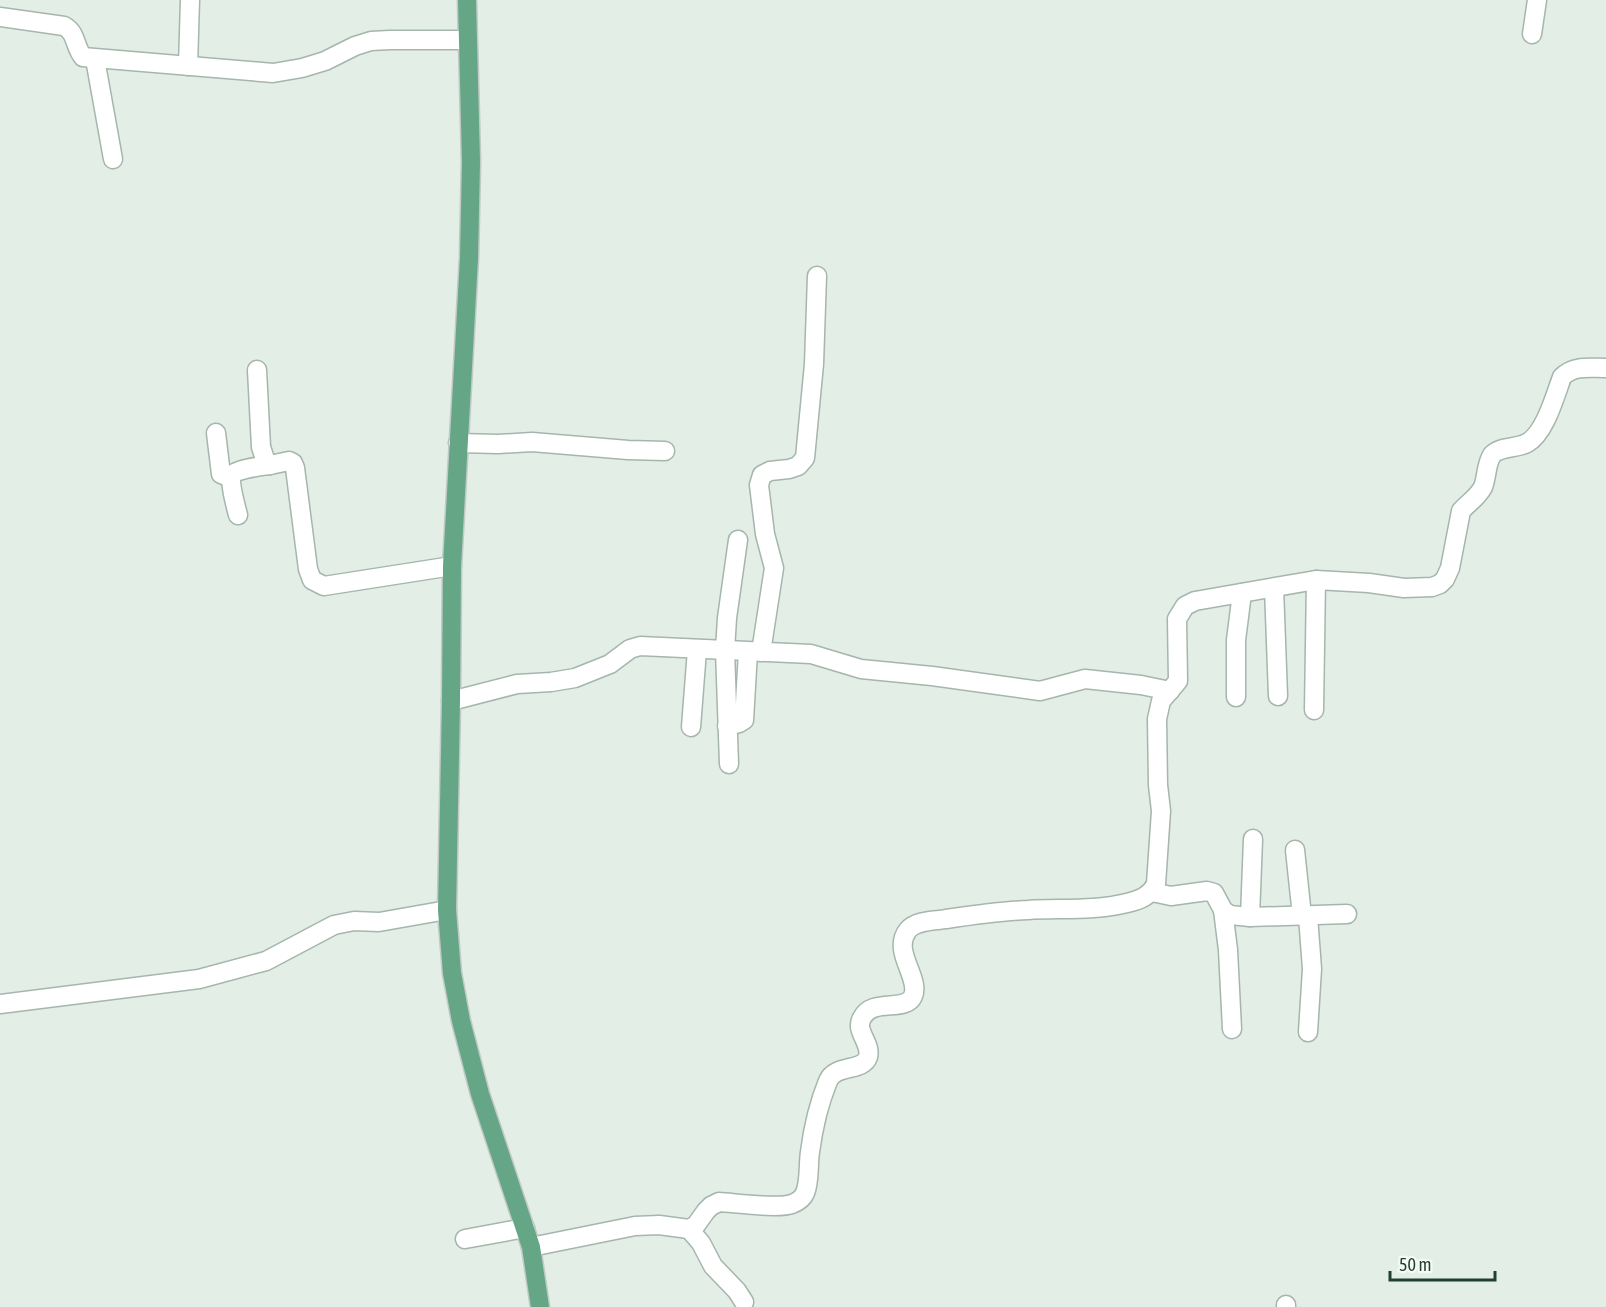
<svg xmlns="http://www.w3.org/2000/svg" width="1606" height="1307" viewBox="0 0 1606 1307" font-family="'Asap Condensed',sans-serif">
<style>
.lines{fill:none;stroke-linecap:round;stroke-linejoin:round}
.minor-casing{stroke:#a5b6ac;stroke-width:21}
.major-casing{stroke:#c1cac5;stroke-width:21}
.minor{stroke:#fff;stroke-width:18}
.major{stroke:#65a687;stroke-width:18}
</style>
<rect width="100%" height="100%" fill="#e3eee6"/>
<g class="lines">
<g class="minor-casing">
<g id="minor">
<path d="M0,17l64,9c13,7 10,20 19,31l190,16 29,-5 23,-7 30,-15 16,-5 19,-1h77"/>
<path d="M1532,34l5,-34"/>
<path d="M95,59l18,100"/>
<path d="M188,66l2,-66"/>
<path d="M257,370l4,77 4,12 5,6 19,-4 4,2 2,5 13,101 4,11 12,6 128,-20"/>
<path d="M216,433l5,41 5,2 6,-1"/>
<path d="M458,443l40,1 34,-2 96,8 37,1"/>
<path d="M238,515c-2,-8 -9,-33 -6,-40 3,-6 31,-9 38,-10"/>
<path d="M1274,588l4,108"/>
<path d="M761,652l13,-84 -9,-34 -6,-49 3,-10 8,-4 19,-2 9,-3 7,-8 9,-94 3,-88"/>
<path d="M1236,697v-57l6,-47"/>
<path d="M451,701l66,-17 34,-2 24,-4 35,-14 20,-15 10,-3 171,8 50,15 71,7 108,15 45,-12 56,6 29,6"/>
<path d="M1314,710l2,-130"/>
<path d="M727,726l12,-3 5,-3 4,-68"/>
<path d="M691,727l6,-77"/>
<path d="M729,764l-4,-114 2,-32 11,-78"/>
<path d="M1295,850l7,66"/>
<path d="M1152,892l19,4 36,-5 7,2 9,17 7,5 20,2 97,-3"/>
<path d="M1223,910l5,40 4,79"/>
<path d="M1308,916l4,53 -4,63"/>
<path d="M1250,917l3,-78"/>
<path d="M0,1004l199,-25 67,-18 68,-36 20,-4 25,1 68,-12"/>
<path d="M689,1229l12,14 12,23 24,25 7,11"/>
<path d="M465,1239l60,-11"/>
<path d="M531,1247l104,-21 24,-1 30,4 7,-4 10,-14 5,-5 8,-4c17,1 59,7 73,2 5,-2 11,-6 13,-11 5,-12 3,-28 5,-41 3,-23 9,-49 18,-71 7,-17 35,-9 40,-24 4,-14 -14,-26 -6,-39 10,-21 44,-5 51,-22 8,-18 -22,-45 -5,-66 8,-10 27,-9 38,-11 27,-4 54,-8 82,-9 32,-2 67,1 99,-7 13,-3 23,-7 29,-19l5,-73 -3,-26 -1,-66 4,-18 17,-20 -1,-62 8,-13 10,-5 121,-21 53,3 35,5 28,-1 8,-3 5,-5 5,-11 11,-57c7,-8 17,-14 22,-24 4,-10 3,-23 9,-32 8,-9 24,-6 35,-12 18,-10 28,-47 35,-66 12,-12 28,-9 44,-9"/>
<path d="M1286,1305v2"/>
</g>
</g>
<g class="major-casing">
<path id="major" d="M467,0l4,162 -2,96 -17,308 -1,135 -4,209 5,63 9,48 19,73 51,153 9,60"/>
</g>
<use href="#minor" class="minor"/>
<use href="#major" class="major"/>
</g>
<path d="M1390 1271v9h105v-9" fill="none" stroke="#214031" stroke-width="3"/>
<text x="1399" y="1271" font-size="18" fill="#214031" stroke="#f4faf5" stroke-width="4.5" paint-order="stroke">50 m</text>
</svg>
